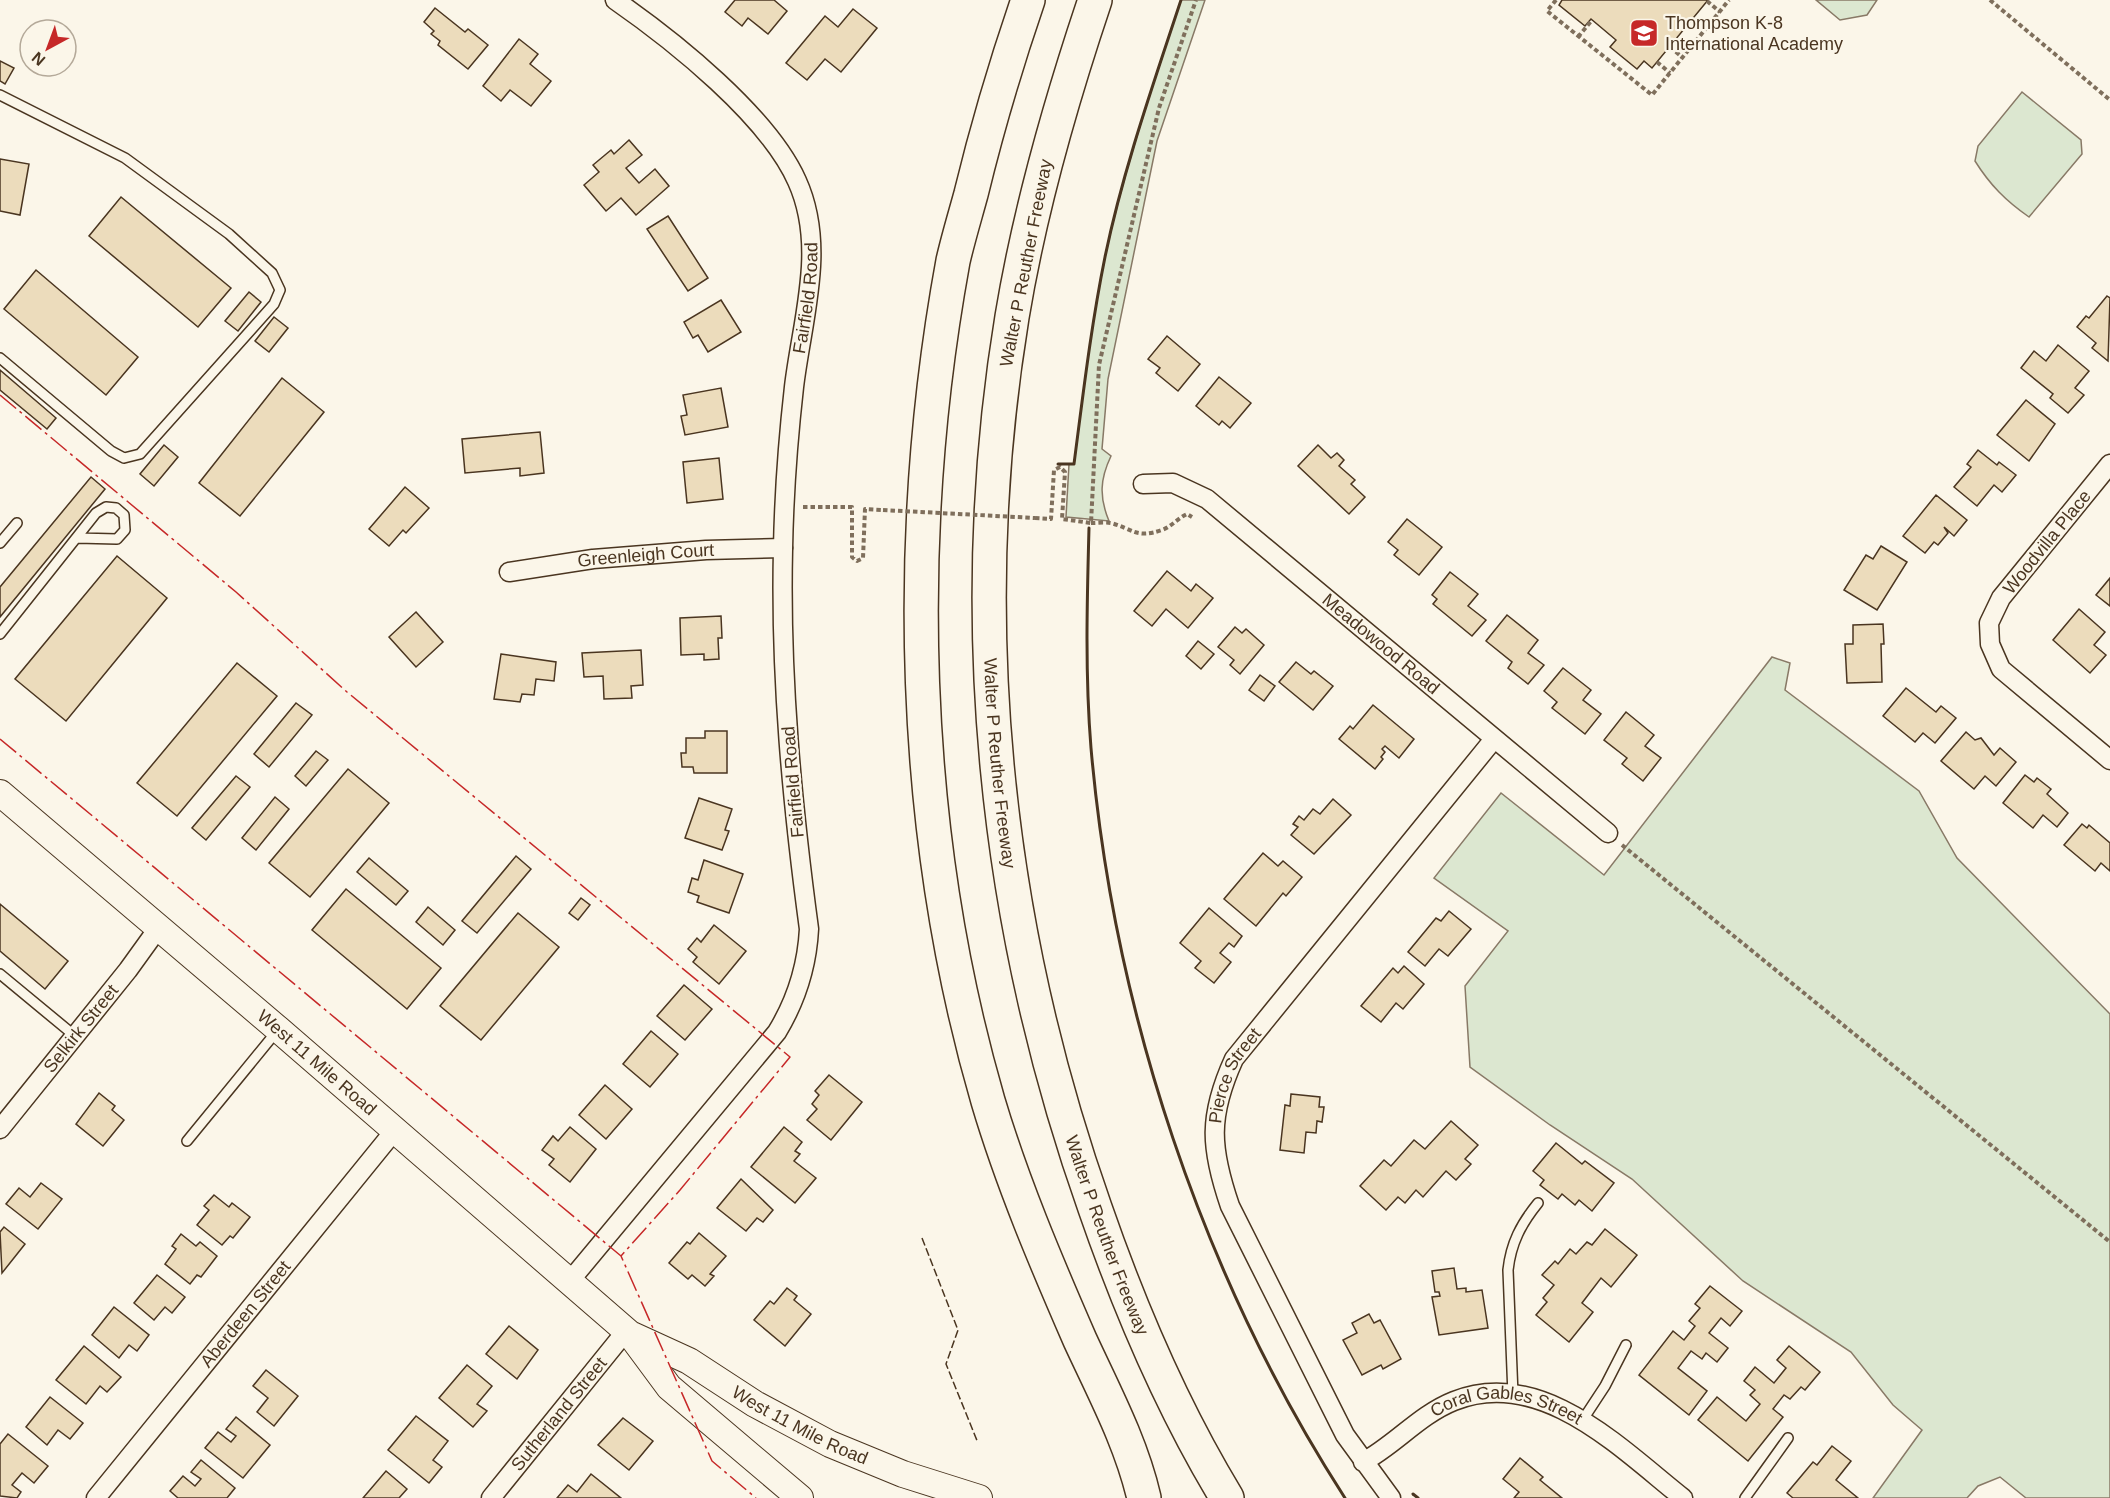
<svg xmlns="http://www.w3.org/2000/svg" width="2110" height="1498" viewBox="0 0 2110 1498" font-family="Arial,sans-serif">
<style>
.green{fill:#dce7d0;stroke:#887966;stroke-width:1.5}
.building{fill:#ecdcbc;stroke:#4a3520;stroke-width:1.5}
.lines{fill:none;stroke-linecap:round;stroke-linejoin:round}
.service-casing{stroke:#4a3520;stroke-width:12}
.minor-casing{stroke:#4a3520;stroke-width:21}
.secondary-casing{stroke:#4a3520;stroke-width:28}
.motorway-casing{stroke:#4a3520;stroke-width:36}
.path{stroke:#7f6f5c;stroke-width:4;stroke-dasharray:4.5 3;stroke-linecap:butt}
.service{stroke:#fbf6e9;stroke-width:9}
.minor{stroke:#fbf6e9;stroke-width:18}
.secondary{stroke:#fbf6e9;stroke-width:26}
.motorway{stroke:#fbf6e9;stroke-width:33}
.path-bridge{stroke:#7f6f5c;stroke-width:4;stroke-dasharray:4.5 3;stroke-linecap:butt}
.fence{stroke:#4a3520;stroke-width:1.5;stroke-dasharray:8 3;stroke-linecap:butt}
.wall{stroke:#4a3520;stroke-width:3}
.power{stroke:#c62828;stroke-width:1.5;stroke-dasharray:21 4.5 3 4.5;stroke-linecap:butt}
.labels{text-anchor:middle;stroke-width:4.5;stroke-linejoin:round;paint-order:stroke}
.poi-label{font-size:18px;fill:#4a3520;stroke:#fbf6e9;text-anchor:start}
.street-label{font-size:18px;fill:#4a3520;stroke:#fbf6e9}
</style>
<rect width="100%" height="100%" fill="#fbf6e9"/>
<g class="green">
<path d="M1181,0h24l-48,141 -49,238 -6,70 9,7c-11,23 -12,41 -2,65l-43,-4 3,-53h5c9,-69 17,-139 31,-207 19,-88 48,-172 76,-257z"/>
<path d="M1816,0h61l-10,15 -27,5z"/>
<path d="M2022,92l59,48 1,14 -53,63c-23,-16 -39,-32 -54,-56l3,-15z"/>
<path d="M1772,657l18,6 -5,27 134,101 38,67 153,156v484h-84l-26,-21 -22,9 -11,12h-94l49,-68 -29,-25 -42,-53 -108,-71 -111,-102 -82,-54 -80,-58 -5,-81 43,-55 -74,-53 67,-85 103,82z"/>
</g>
<g class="building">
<path d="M735,0h39l13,11 -19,23 -20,-16 -6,8 -17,-14z"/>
<path d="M1562,0h146l-56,68 -8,-7 -7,8 -27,-22 6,-7 -25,-21 -6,7 -26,-21z"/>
<path d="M435,8l30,24 3,-3 20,16 -20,24 -30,-24 2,-4 -9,-7 3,-3 -10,-9z"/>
<path d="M853,9l24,19 -36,44 -16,-13 -18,21 -21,-17 39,-47 13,11z"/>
<path d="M519,39l19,15 -8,10 21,17 -20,25 -21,-16 -9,11 -18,-15z"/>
<path d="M0,61l14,7 -9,16 -5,-3z"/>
<path d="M629,140l13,15 -16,13 13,15 16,-14 14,17 -33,29 -15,-17 -15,13 -22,-26 15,-13 -6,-7 18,-15 3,4z"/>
<path d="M0,159l29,5 -9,51 -20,-4z"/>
<path d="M121,197l110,91 -33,39 -109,-91z"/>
<path d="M668,216l40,62 -20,13 -41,-62z"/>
<path d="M36,270l102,87 -32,38 -102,-86z"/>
<path d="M249,292l12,10 -23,29 -13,-10z"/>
<path d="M2107,296l3,2 -2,63 -16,-13 4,-5 -19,-16 9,-11 3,2z"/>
<path d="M721,300l20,32 -33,20 -10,-17 -5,3 -9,-16z"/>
<path d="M274,317l14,11 -19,24 -14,-11z"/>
<path d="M1167,336l33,28 -22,27 -22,-18 4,-5 -12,-9z"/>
<path d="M2058,345l31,26 -14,17 9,7 -16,18 -18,-15 3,-4 -32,-26 13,-17 12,10z"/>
<path d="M0,370l56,48 -9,11 -47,-39z"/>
<path d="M1219,377l32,26 -21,25 -8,-7 -3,4 -23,-19z"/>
<path d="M282,378l42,34 -84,104 -41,-33z"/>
<path d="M721,388l7,39 -43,8 -4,-19 6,-1 -4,-20z"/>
<path d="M2026,400l29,24 -26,37 -32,-26z"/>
<path d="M540,432l4,41 -24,3v-8l-55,5 -3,-34z"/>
<path d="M164,445l14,12 -24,29 -14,-12z"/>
<path d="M1318,445l13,13 6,-5 7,7 -5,6 16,14 -4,4 14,13 -16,17 -51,-48z"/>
<path d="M1978,450l19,15 2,-3 17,13 -14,17 -8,-7 -17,21 -23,-19 17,-20 -4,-3z"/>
<path d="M719,458l4,41 -36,4 -4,-41z"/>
<path d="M91,477l14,12 -105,128v-30z"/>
<path d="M405,487l24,21 -23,25 -3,-3 -14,16 -20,-17z"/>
<path d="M1936,495l31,25 -13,16 -10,-9 4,6 -10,12 -4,-3 -9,11 -22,-17z"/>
<path d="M1407,519l35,28 -23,28 -25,-20 4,-5 -10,-8z"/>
<path d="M1881,546l26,16 -30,48 -33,-20 22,-35 7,4z"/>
<path d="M117,556l50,42 -101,123 -51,-42z"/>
<path d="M1167,571l24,20 5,-7 17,14 -25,30 -22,-19 -14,17 -18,-15z"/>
<path d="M1450,572l28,22 -10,12 18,14 -14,16 -39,-32 4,-5 -5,-4z"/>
<path d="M2110,578v28l-14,-11z"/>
<path d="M2079,609l26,23 -11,13 12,10 -16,18 -37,-33z"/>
<path d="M416,612l27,30 -27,25 -27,-30z"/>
<path d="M1507,615l31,25 -10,13 16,12 -16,19 -20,-16 4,-6 -26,-21z"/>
<path d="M721,616l1,22h-4l1,21 -15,1v-6l-23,1 -1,-37z"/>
<path d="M1883,624l1,20h-3l1,38 -35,1 -2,-39h8v-19z"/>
<path d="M1235,627l7,6 4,-4 18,16 -24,29 -10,-9 4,-5 -16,-13z"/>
<path d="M1198,641l16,13 -13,15 -15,-13z"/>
<path d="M641,650l2,35 -12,1 1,12 -28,1 -1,-23 -19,1 -2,-24z"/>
<path d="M501,654l55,8 -2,19 -18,-2 -2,16 -12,-1 -2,8 -26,-3z"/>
<path d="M1296,662l15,12 3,-3 19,15 -20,24 -34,-28z"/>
<path d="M237,663l40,33 -100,120 -40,-33z"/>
<path d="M1563,668l28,22 -8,10 18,14 -16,20 -33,-26 5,-6 -13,-11z"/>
<path d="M1260,675l15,11 -11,15 -15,-11z"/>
<path d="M1906,688l30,24 5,-6 15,12 -21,25 -12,-10 -8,9 -32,-26z"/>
<path d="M296,703l16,12 -43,52 -15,-13z"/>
<path d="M1373,705l41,34 -15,19 -14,-12 -3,3 3,3 -4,5 2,2 -8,10 -36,-30 11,-13 3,3z"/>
<path d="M1626,712l28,23 -9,11 16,12 -18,23 -21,-17 5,-6 -23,-18z"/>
<path d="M705,731h22v42h-33l-1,-6h-11l-1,-14h5v-15h19z"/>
<path d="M1966,732l9,8 6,-2 13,17 6,-7 16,14 -20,24 -11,-10 -11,13 -33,-28z"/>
<path d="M316,751l12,9 -22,26 -11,-10z"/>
<path d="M348,769l41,34 -79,94 -41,-34z"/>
<path d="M2025,775l9,7 3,-4 14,11 -4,5 21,19 -11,14 -14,-12 -10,13 -30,-25z"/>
<path d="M236,776l14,11 -44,53 -14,-12z"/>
<path d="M275,797l14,12 -33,41 -14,-12z"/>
<path d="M699,798l33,11 -7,21 4,1 -7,19 -37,-12z"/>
<path d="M1333,799l18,16 -37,39 -23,-19 7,-8 -5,-3 6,-8 5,4 9,-11 7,5z"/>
<path d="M2082,824l5,4 2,-3 21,18v28l-9,-8 -6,8 -31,-26z"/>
<path d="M1263,853l15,13 5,-5 19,16 -16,19 -3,-3 -27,33 -32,-27z"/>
<path d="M516,856l15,13 -54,64 -15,-12z"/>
<path d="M369,858l39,33 -12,14 -39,-33z"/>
<path d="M704,860l39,14 -14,39 -32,-11 2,-6 -11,-4 4,-14 6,2z"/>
<path d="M346,889l95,79 -34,41 -95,-79z"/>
<path d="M581,898l9,7 -12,15 -9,-7z"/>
<path d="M0,904l68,57 -23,28 -45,-38z"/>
<path d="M428,907l27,23 -12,15 -27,-23z"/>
<path d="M1209,908l33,28 -8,11 -5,-4 -9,10 11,9 -17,21 -19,-15 6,-7 -21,-18z"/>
<path d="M1449,911l22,18 -23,27 -9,-7 -14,17 -17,-14 28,-34 5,3z"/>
<path d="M518,913l41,34 -78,93 -41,-34z"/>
<path d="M714,925l32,26 -27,33 -26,-22 4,-5 -9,-8 9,-11 4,4z"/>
<path d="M1404,966l20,18 -21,25 -7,-6 -15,19 -20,-16 32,-38 5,5z"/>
<path d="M684,985l28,24 -27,31 -28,-24z"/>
<path d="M651,1031l27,23 -28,33 -27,-23z"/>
<path d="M829,1075l33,27 -31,38 -24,-20 10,-11 -5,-5 7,-9 -4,-4z"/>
<path d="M605,1085l27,24 -26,30 -27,-24z"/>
<path d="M99,1093l16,13 -3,4 12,10 -21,26 -27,-22z"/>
<path d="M1291,1094l29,3 -1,10h5l-2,15 -5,-1 -1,12 -10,-1 -2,21 -24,-3 5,-45 5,1z"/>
<path d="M1451,1121l27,24 -13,14 6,5 -15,16 -10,-9 -23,26 -7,-7 -11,13 -7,-6 -12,13 -26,-24 24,-26 7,6 23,-26 11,9z"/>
<path d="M570,1127l26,22 -26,33 -21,-17 5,-6 -12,-9 11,-14 5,5z"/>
<path d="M784,1127l18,15 -7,9 5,3 -6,7 22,17 -21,25 -44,-36z"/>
<path d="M1556,1143l26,21 3,-3 29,22 -22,28 -13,-11 -4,5 -13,-11 -4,5 -18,-14 4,-5 -11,-9z"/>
<path d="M741,1179l32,31 -10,12 -6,-4 -11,13 -29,-23z"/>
<path d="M41,1183l21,16 -24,30 -32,-25 13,-16 11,9z"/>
<path d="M214,1195l15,12 3,-4 18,14 -17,21 -3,-2 -8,9 -25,-20 12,-15 -5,-4z"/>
<path d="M4,1227l21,17 -23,29 -2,-41z"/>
<path d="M1605,1229l32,26 -26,32 -10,-9 -19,25 11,9 -24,30 -33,-27 11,-13 -4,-4 11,-13 -12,-10 13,-14 3,3 12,-15 6,5 11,-12 5,3z"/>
<path d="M699,1233l27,23 -16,18 4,2 -9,10 -13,-11 -4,4 -19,-16 18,-21 3,2z"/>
<path d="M181,1234l15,12 4,-4 17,14 -16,21 -4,-2 -7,9 -25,-20 11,-15 -4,-3z"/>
<path d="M1454,1268l3,21 9,-1v4l16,-2 6,38 -49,7 -7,-38 8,-1 -1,-4h-4l-3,-21z"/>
<path d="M157,1275l28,22 -13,16 -7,-6 -11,13 -20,-17z"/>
<path d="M1710,1286l32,25 -12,15 -9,-8 -12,15 19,15 -11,14 -11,-9 -4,6 -11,-8 -13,17 29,23 -18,24 -50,-40 34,-44 11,9 11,-14 -6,-5 11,-13 -5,-4z"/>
<path d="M787,1288l10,8 -3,4 17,14 -26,32 -31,-26 16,-19 4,3z"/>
<path d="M114,1307l35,28 -12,16 -8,-6 -10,13 -27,-23z"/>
<path d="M1369,1314l5,9 6,-3 21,39 -18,10 -2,-4 -19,10 -19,-35 14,-7 -5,-10z"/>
<path d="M509,1326l29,24 -21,29 -31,-25z"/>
<path d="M84,1346l37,31 -14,15 -7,-6 -14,18 -30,-24z"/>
<path d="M1789,1346l31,26 -15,18 -4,-3 -11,12 -6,-4 -11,14 10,8 -35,44 -50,-41 19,-23 29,24 14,-17 -10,-9 5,-5 -11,-9 11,-14 19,16 12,-15 -9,-8z"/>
<path d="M467,1365l25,21 -15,18 10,7 -14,16 -34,-29z"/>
<path d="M266,1370l32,26 -24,30 -17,-14 11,-14 -15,-12z"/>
<path d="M50,1397l33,26 -13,16 -12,-9 -11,15 -21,-18z"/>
<path d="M416,1416l32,25 -15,19 9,7 -13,16 -41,-33z"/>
<path d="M236,1417l34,28 -27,33 -38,-30 13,-16 13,10 5,-6 -10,-7z"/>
<path d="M623,1418l30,23 -24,29 -31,-25z"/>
<path d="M8,1434l40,32 -14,17 -12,-10 -10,12 9,7 -4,6 -17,-2v-52z"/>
<path d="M1832,1446l19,15 -15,19 22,18h-65l-6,-5 26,-31 4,3z"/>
<path d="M1520,1458l23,19 -3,3 22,18h-48l5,-6 -16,-13z"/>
<path d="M201,1460l34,28 -8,10h-49l-8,-7 13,-15 12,10 6,-7 -10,-7z"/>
<path d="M386,1471l21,18 -8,9h-36z"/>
<path d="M591,1474l30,24h-64l11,-13 9,7z"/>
</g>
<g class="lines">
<g class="service-casing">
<g id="service">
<path d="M0,95l125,63 104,76 43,39 8,17 -6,14 -134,150 -16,4 -13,-7 -111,-93"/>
<path d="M0,543l17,-20"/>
<path d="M0,634l96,-121 10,-6 10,1 8,7 1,15 -8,9 -40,-1"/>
<path d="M0,974l75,62"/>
<path d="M187,1141l90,-110"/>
<path d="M1513,1395l-5,-125c3,-27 13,-46 30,-67"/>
<path d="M1582,1421l23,-35 21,-41"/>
<path d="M1745,1498l43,-60"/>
</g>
</g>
<g class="minor-casing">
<g id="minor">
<path d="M2110,464l-109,134 -12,25 1,21 11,25 109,91"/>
<path id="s1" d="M1143,484l30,-1 34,16 401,334"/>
<path id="s2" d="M509,572l84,-13 113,-9 77,-2"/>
<path id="s3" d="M0,1129l128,-159 31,-43"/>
<path id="s4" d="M569,1282l208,-250c20,-33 30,-65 32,-103 -17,-126 -29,-253 -26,-380 1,-54 5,-109 11,-162 8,-68 33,-140 3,-206 -29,-65 -123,-140 -182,-181"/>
<path id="s5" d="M1363,1462c32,-17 56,-47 91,-61 87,-35 167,48 229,97"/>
<path id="s6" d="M96,1498l299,-368"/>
<path id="s7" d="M491,1498l135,-167"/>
<path id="s8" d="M1391,1498l-46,-63 -115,-229c-20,-58 -22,-90 4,-147l260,-320"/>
</g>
</g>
<g class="secondary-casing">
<g id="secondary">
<path id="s9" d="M0,793l278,236 352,305 59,27 66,43 75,40 73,30 76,24"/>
<path d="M632,1337l37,50 131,111"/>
</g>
</g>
<g class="motorway-casing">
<g id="motorway">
<path d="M1028,0c-22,64 -41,128 -57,194 -6,22 -13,45 -18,67 -50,273 -43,572 35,840 24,81 58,161 92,239 24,52 51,102 64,158"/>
<path id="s10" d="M1095,0c-35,104 -65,208 -83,317 -49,298 -18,606 83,891 35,101 76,198 132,290"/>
</g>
</g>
<g class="path">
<path d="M1556,0l-9,11 105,84 77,-95"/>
<path d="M1990,0l120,100"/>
<path d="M1707,1l13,11"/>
<path d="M1578,37l14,-17"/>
<path d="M1670,47l12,10"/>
<path d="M1657,62l13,11"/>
<path d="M803,507h49v50l5,4 6,-3 2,-49 18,1"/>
<path d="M1035,518l16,1 3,-49 6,-3 5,5 -3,47 29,4 8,-158 60,-257 37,-108"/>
<path d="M1091,523c6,0 14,-1 20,0 22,6 25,16 51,7 9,-3 16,-12 25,-16l5,3"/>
<path d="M1622,845l488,397"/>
</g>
<use href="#service" class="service"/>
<use href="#minor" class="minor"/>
<use href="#secondary" class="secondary"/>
<use href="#motorway" class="motorway"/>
<path class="path-bridge" d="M883,510l152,8"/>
<path class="fence" d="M922,1238l36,92 -12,34 32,79"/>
<g class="wall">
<path d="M1058,464h16c9,-69 17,-138 31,-207 18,-87 48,-172 76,-257"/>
<path d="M1089,528c-2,74 -4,147 2,220 23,263 111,528 254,750"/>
<path d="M1413,1494l5,4"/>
</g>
<g class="power">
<path d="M0,395l236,197 111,100 443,365 -110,133 -59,66"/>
<path d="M0,739l621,517 91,205 44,37"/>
</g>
</g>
<defs>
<g id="school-square" transform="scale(1.5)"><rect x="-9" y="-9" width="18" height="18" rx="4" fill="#c62828" stroke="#fbf6e9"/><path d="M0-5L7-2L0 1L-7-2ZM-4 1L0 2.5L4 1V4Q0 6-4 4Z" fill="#fff"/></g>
</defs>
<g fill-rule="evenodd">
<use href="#school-square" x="1644" y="33"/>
</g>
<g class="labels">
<g class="poi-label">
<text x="1665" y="29">Thompson K-8<tspan x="1665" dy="21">International Academy</tspan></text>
</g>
<g class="street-label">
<text transform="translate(1026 263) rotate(-79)" y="6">Walter P Reuther Freeway</text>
<text dy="6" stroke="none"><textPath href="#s4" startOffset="1068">Fairfield Road</textPath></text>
<text transform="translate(2047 542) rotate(-51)" y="6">Woodvilla Place</text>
<text dy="6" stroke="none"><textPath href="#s2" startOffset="138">Greenleigh Court</textPath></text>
<text dy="6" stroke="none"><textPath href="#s1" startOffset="294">Meadowood Road</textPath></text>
<text dy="6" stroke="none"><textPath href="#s10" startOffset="776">Walter P Reuther Freeway</textPath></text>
<text transform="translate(793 782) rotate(-95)" y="6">Fairfield Road</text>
<text dy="6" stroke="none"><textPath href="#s3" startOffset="129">Selkirk Street</textPath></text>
<text dy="6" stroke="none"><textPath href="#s9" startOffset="416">West 11 Mile Road</textPath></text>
<text dy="6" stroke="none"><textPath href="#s8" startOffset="471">Pierce Street</textPath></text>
<text dy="6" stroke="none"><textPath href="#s10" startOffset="1262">Walter P Reuther Freeway</textPath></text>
<text dy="6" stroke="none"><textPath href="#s6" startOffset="237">Aberdeen Street</textPath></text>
<text dy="6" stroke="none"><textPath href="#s7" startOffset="108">Sutherland Street</textPath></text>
<text dy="6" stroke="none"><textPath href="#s5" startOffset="164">Coral Gables Street</textPath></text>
<text dy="6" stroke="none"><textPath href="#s9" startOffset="1024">West 11 Mile Road</textPath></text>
</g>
</g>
<g transform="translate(48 48) rotate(221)"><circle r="28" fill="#fbf6e9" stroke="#b4a999" stroke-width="1.5"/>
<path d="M0-4.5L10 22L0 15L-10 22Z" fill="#c62828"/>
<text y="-9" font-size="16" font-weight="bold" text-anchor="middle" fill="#4a3520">N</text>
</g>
</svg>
